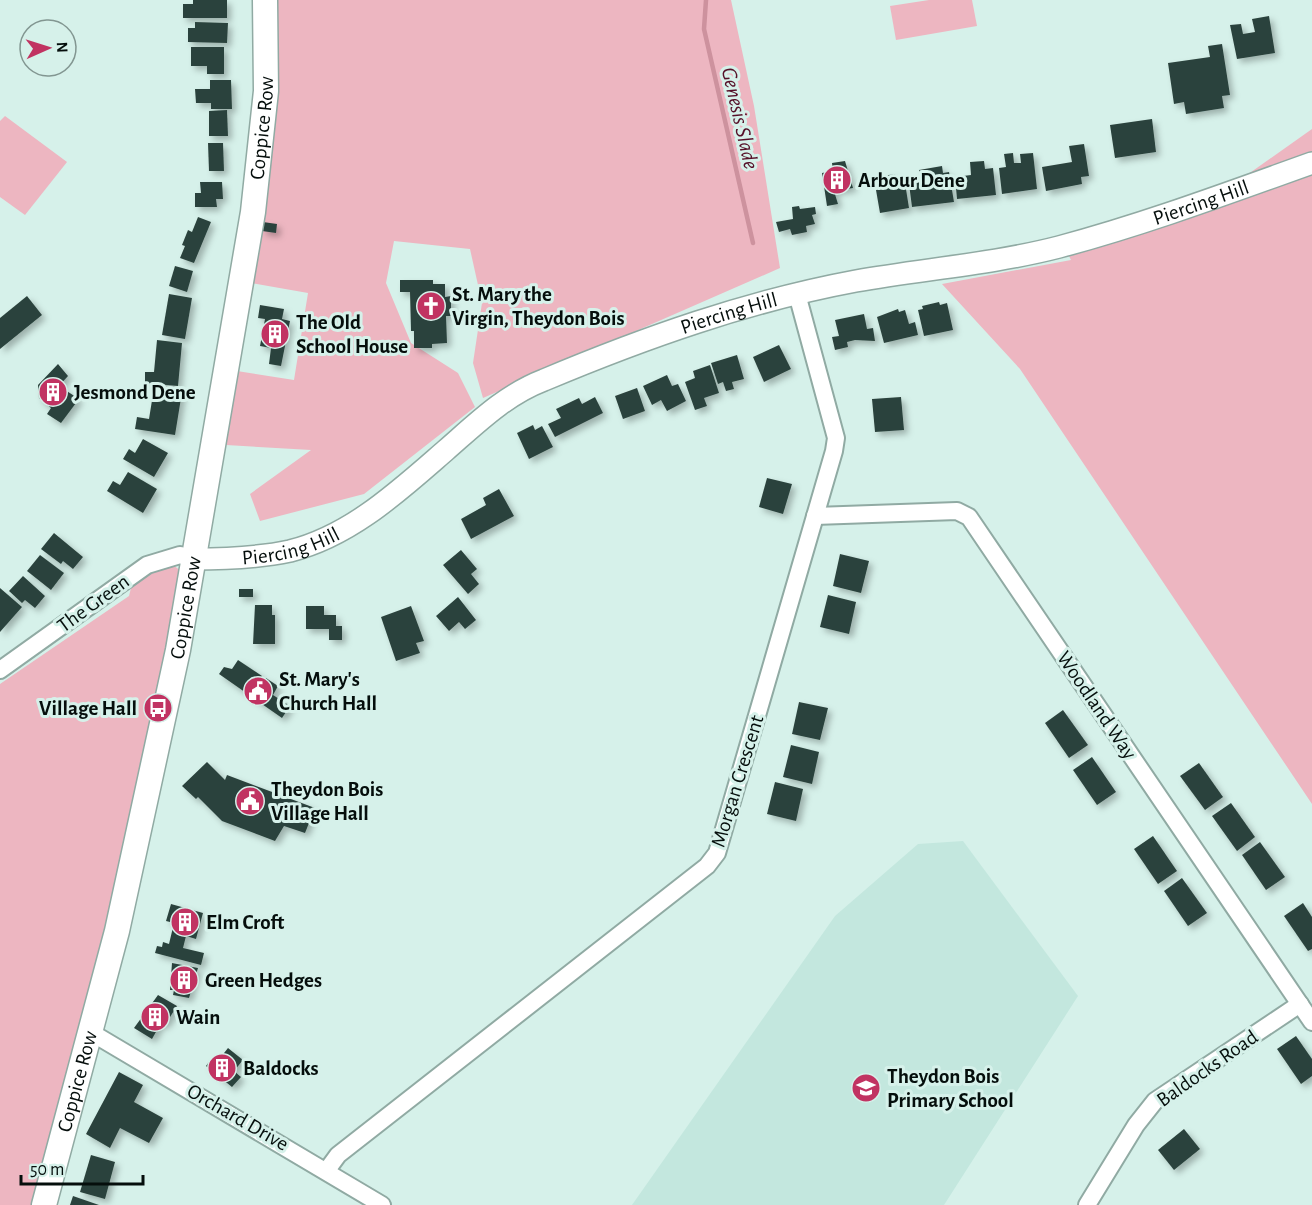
<svg xmlns="http://www.w3.org/2000/svg" width="1312" height="1205" viewBox="0 0 1312 1205" font-family="'Alegreya Sans',sans-serif">
<style>
.built{fill:#c3e7de}
.green{fill:#edb6c1}
.lines{fill:none;stroke-linecap:round;stroke-linejoin:round}
.stream{stroke:#cd929e;stroke-width:4.5}
.building{fill:#2c433d;filter:url(#shadow)}
.minor-casing{stroke:#90aaa3;stroke-width:20}
.tertiary-casing{stroke:#90aaa3;stroke-width:24}
.secondary-casing{stroke:#90aaa3;stroke-width:27}
.minor{stroke:#fff;stroke-width:16}
.tertiary{stroke:#fff;stroke-width:21}
.secondary{stroke:#fff;stroke-width:24}
.labels{text-anchor:middle;stroke-width:6;stroke-linejoin:round;paint-order:stroke}
.street-label{font-size:21px;fill:#050e0c;stroke:#d6f1ea}
.poi-label{font-size:21px;font-weight:bold;fill:#050e0c;stroke:#d6f1ea;text-anchor:start}
.water-label{font-size:22px;font-style:italic;fill:#561028;stroke:#d6f1ea}
</style>
<defs>
<filter id="shadow"><feDropShadow dx="4" dy="4" stdDeviation="3" flood-color="#0004"/></filter>
</defs>
<rect width="100%" height="100%" fill="#d6f1ea"/>
<path class="built" d="M963,841l115,155 -134,209h-312l203,-289 83,-72z"/>
<g class="green">
<path d="M275,0h456l23,106 26,162 -297,130 -10,-35 9,-60 -12,-54 -76,-8 -8,42 25,60 47,30 17,34 -111,87 -104,27 -10,-27 61,-44 -85,-5 11,-74 57,9 14,-87 -57,-10z"/>
<path d="M929,0h43l5,26 -81,14 -6,-34z"/>
<path d="M5,116l62,46 -42,53 -25,-18v-76z"/>
<path d="M1312,129v675l-292,-435 -78,-85 129,-24 -4,-8 177,-75z"/>
<path d="M173,565l8,6 -3,24 -86,406 -57,204h-35v-521l129,-88 3,-12 24,-16z"/>
</g>
<g class="lines">
<path class="stream" d="M706,0l-2,29 49,214"/>
</g>
<g class="building">
<path d="M193,0h34v18h-44v-14h10z"/>
<path d="M1269,16l6,37 -38,6 -7,-34 11,-1 2,10 12,-2 -3,-13z"/>
<path d="M195,22l33,1 -1,20 -39,-1v-14h7z"/>
<path d="M1222,44l8,51 -8,1 2,12 -38,6 -2,-12 -10,2 -6,-41 42,-6 -2,-11z"/>
<path d="M191,47h33v27h-17v-8h-16z"/>
<path d="M210,80h21l1,29h-21v-6h-15l-1,-14h15z"/>
<path d="M227,110l1,26h-19v-25z"/>
<path d="M1152,119l4,33 -41,6 -5,-33z"/>
<path d="M208,143h15l1,28h-15z"/>
<path d="M1084,144l5,32 -8,1 1,7 -36,7 -4,-24 30,-5 -3,-16z"/>
<path d="M1013,153l1,10h7l-1,-9 13,-1 4,36 -35,5 -3,-26 7,-1 -2,-13z"/>
<path d="M845,161l8,27 -19,3 4,13 -11,2 -5,-33 11,-2 -1,-8z"/>
<path d="M984,161l1,8 8,-1 3,27 -39,4 -2,-22 16,-2 -1,-13z"/>
<path d="M942,166l1,7 6,-1 5,30 -42,5 -3,-23 12,-2 -2,-12z"/>
<path d="M895,174l2,10 8,-1 4,25 -29,5 -4,-23 9,-2 -2,-12z"/>
<path d="M200,182h22l1,17h-7l1,8h-22v-14h6z"/>
<path d="M799,206l1,3 15,-2 1,7 -4,1 3,9 -9,2 1,6 -15,3 -2,-6 -11,3 -3,-10 17,-3 -1,-12z"/>
<path d="M198,217l13,5 -17,41 -14,-5 5,-12 -3,-1 6,-15 4,2z"/>
<path d="M263,222l14,2 -1,9 -14,-2z"/>
<path d="M175,266l18,5 -6,21 -18,-6z"/>
<path d="M400,280h33v4h12v13l6,-1v20h-5l1,27 -15,1v4h-18v-17h-3l-1,-39h-10z"/>
<path d="M169,294l23,4 -7,41 -23,-4z"/>
<path d="M27,296l15,19 -42,34v-31z"/>
<path d="M939,302l1,3 7,-2 6,27 -29,6 -6,-26 5,-1 -1,-3z"/>
<path d="M260,305l24,4 -2,10 8,2 -9,45 -12,-2 2,-16 -11,-2 5,-27 -7,-1z"/>
<path d="M898,309l1,3 6,-2 4,14 6,-2 3,13 -34,8 -7,-26z"/>
<path d="M864,314l3,15 6,-1 2,13 -20,-1 -8,2 1,5 -13,3 -3,-13 7,-1 -4,-16z"/>
<path d="M157,340l25,3 -4,43 -33,-3v-11h9z"/>
<path d="M779,345l12,24 -27,13 -11,-25z"/>
<path d="M737,355l7,24 -12,3 2,7 -8,2 -3,-9 -5,2 -7,-21z"/>
<path d="M58,364l10,12 -9,10 20,13 -18,24 -14,-9 4,-6 -12,-10 -1,-13z"/>
<path d="M710,365l9,28 -15,5 3,8 -12,4 -10,-28 10,-4 -2,-7z"/>
<path d="M667,375l5,11 6,-2 8,17 -19,10 -6,-11 -9,5 -9,-19z"/>
<path d="M154,388l28,4 -7,43 -40,-6 2,-12 12,2z"/>
<path d="M637,388l8,23 -22,8 -8,-23z"/>
<path d="M595,397l8,16 -48,24 -7,-13 13,-6 -5,-9 23,-11 3,6z"/>
<path d="M901,397l3,33 -29,2 -3,-33z"/>
<path d="M533,425l2,5 7,-4 11,21 -24,12 -12,-26z"/>
<path d="M143,439l25,14 -14,24 -31,-18 6,-10 6,4z"/>
<path d="M128,472l29,17 -14,24 -36,-22 6,-10 7,4z"/>
<path d="M767,478l25,6 -9,30 -24,-7z"/>
<path d="M499,489l15,27 -43,23 -10,-20 25,-14 -3,-7z"/>
<path d="M54,533l29,24 -10,12 -10,-8 -2,3 -20,-15z"/>
<path d="M461,550l16,19 -6,5 8,10 -11,10 -25,-29z"/>
<path d="M840,554l29,7 -8,32 -28,-7z"/>
<path d="M40,555l24,18 -13,17 -24,-19z"/>
<path d="M23,576l22,20 -10,12 -10,-8 -3,3 -13,-12z"/>
<path d="M0,588l22,19 -22,25z"/>
<rect x="239" y="589" width="14" height="8"/>
<path d="M828,595l28,7 -7,32 -29,-7z"/>
<path d="M458,597l18,23 -11,9 -6,-7 -10,9 -13,-15z"/>
<path d="M255,605h17v10h3v29h-22z"/>
<path d="M306,606h18v9h12v11h6v14h-13v-11h-23z"/>
<path d="M411,606l13,35 -8,2 4,10 -24,8 -15,-44z"/>
<path d="M238,660l24,16 -6,8 4,3 6,-9 12,8 -5,9 17,11 -8,12 -63,-44 5,-7 8,2z"/>
<path d="M799,702l29,6 -8,32 -28,-6z"/>
<path d="M1063,710l25,35 -19,13 -24,-35z"/>
<path d="M791,745l28,7 -7,32 -29,-7z"/>
<path d="M1092,757l24,35 -19,13 -24,-35z"/>
<path d="M207,762l18,18 2,-5 88,33 -10,25 -21,-7 -9,15 -53,-20 -24,-24 -2,2 -14,-13z"/>
<path d="M1199,763l24,34 -18,13 -25,-34z"/>
<path d="M775,782l28,7 -7,32 -29,-7z"/>
<path d="M1231,803l24,34 -18,14 -25,-35z"/>
<path d="M1153,836l24,35 -19,13 -24,-35z"/>
<path d="M1260,842l25,35 -19,13 -24,-35z"/>
<path d="M1182,878l25,35 -19,13 -24,-35z"/>
<path d="M1303,903l9,14v32l-4,2 -24,-35z"/>
<path d="M171,904l32,9 -7,26 -10,-3 -3,12 21,5 -3,12 -46,-12 2,-7 5,1 1,-5 6,2 5,-21 -8,-2z"/>
<path d="M172,963l26,5 -9,30 -16,-3 1,-5h-4z"/>
<path d="M158,995l19,11 -12,19 -4,-2 -9,16 -18,-11z"/>
<path d="M1296,1036l16,23v17l-11,8 -24,-35z"/>
<path d="M228,1048l15,12 -9,11 7,6 -9,10 -26,-21 6,-8 5,4z"/>
<path d="M119,1072l24,13 -9,17 29,16 -14,25 -29,-15 -10,20 -24,-14z"/>
<path d="M1184,1129l16,20 -26,21 -16,-20z"/>
<path d="M91,1155l24,7 -10,37 -25,-7z"/>
<path d="M73,1196l26,9h-29z"/>
</g>
<g class="lines">
<g class="minor-casing">
<g id="minor">
<path d="M815,516l142,-5 12,6 343,505"/>
<path d="M0,670l147,-105 33,-10 13,4"/>
<path d="M92,1033l290,172"/>
<path d="M327,1170l11,-15 369,-289 10,-13 117,-402 2,-13 -39,-144"/>
<path d="M1087,1205l49,-80 19,-24 145,-97"/>
</g>
</g>
<g class="tertiary-casing">
<g id="tertiary">
<path id="s1" d="M193,559c32,0 65,-1 97,-8 61,-15 110,-61 156,-101 31,-27 59,-55 98,-70 100,-42 204,-79 312,-99 67,-12 137,-17 203,-34 86,-23 169,-54 253,-84"/>
</g>
</g>
<g class="secondary-casing">
<g id="secondary">
<path id="s2" d="M44,1205l73,-274 61,-281 75,-438 13,-121 -1,-91"/>
</g>
</g>
<use href="#minor" class="minor"/>
<use href="#tertiary" class="tertiary"/>
<use href="#secondary" class="secondary"/>
</g>
<defs>
<g id="building-disc" transform="scale(1.5)"><circle r="9.5" fill="#c13362" stroke="#d6f1ea"/><path d="M-4-6H4V6H1V3H-1V6H-4ZM-2.5-4.3h1.7v1.8h-1.7ZM.8-4.3h1.7v1.8H.8ZM-2.5-1h1.7V.8h-1.7ZM.8-1h1.7V.8H.8Z" fill="#fff"/></g>
<g id="church-disc" transform="scale(1.5)"><circle r="9.5" fill="#c13362" stroke="#d6f1ea"/><path d="M-1.2-6h2.4v3.5h3.3v2.4h-3.3V6h-2.4V-.1h-3.3v-2.4h3.3Z" fill="#fff"/></g>
<g id="civic-disc" transform="scale(1.5)"><circle r="9.5" fill="#c13362" stroke="#d6f1ea"/><path d="M-.6-6.5H3V-4.5H.6V-3L4-1V1h2V6H-6V1h2V-1L-.6-3ZM-1.2 2.5V6h2.4V2.5Z" fill="#fff"/></g>
<g id="bus-disc" transform="scale(1.5)"><circle r="9.5" fill="#c13362" stroke="#d6f1ea"/><path d="M-5-6H5V4H4V6H2V4H-2V6H-4V4H-5ZM-3.5-4V0h7V-4ZM-3.5 1.2v1.5H-2V1.2ZM2 1.2v1.5H3.5V1.2Z" fill="#fff"/></g>
<g id="school-disc" transform="scale(1.5)"><circle r="9.5" fill="#c13362" stroke="#d6f1ea"/><path d="M0-5L7-2L0 1L-7-2ZM-4 1L0 2.5L4 1V4Q0 6-4 4Z" fill="#fff"/></g>
</defs>
<g fill-rule="evenodd">
<use href="#building-disc" x="837" y="180"/>
<use href="#church-disc" x="431" y="306"/>
<use href="#building-disc" x="275" y="334"/>
<use href="#building-disc" x="53" y="392"/>
<use href="#civic-disc" x="258" y="691"/>
<use href="#bus-disc" x="158" y="708"/>
<use href="#civic-disc" x="250" y="801"/>
<use href="#building-disc" x="185" y="922"/>
<use href="#building-disc" x="184" y="980"/>
<use href="#building-disc" x="155" y="1017"/>
<use href="#building-disc" x="222" y="1068"/>
<use href="#school-disc" x="866" y="1088"/>
</g>
<g class="labels">
<g class="street-label">
<text dy="7" stroke="none"><textPath href="#s2" startOffset="1100">Coppice Row</textPath></text>
<text dy="7" stroke="none"><textPath href="#s1" startOffset="1089">Piercing Hill</textPath></text>
<text dy="7" stroke="none"><textPath href="#s1" startOffset="603">Piercing Hill</textPath></text>
<text dy="7" stroke="none"><textPath href="#s1" startOffset="99">Piercing Hill</textPath></text>
<text transform="translate(93 603) rotate(-36)" y="7">The Green</text>
<text dy="7" stroke="none"><textPath href="#s2" startOffset="614">Coppice Row</textPath></text>
<text transform="translate(1097 705) rotate(56)" y="7">Woodland Way</text>
<text transform="translate(737 781) rotate(-73)" y="7">Morgan Crescent</text>
<text transform="translate(1207 1068) rotate(-35)" y="7">Baldocks Road</text>
<text dy="7" stroke="none"><textPath href="#s2" startOffset="128">Coppice Row</textPath></text>
<text transform="translate(238 1117) rotate(30)" y="7">Orchard Drive</text>
</g>
<g class="poi-label">
<text x="858" y="187">Arbour Dene</text>
<text x="452" y="301">St. Mary the<tspan x="452" dy="24">Virgin, Theydon Bois</tspan></text>
<text x="296" y="329">The Old<tspan x="296" dy="24">School House</tspan></text>
<text x="74" y="399">Jesmond Dene</text>
<text x="279" y="686">St. Mary's<tspan x="279" dy="24">Church Hall</tspan></text>
<text x="137" y="715" text-anchor="end">Village Hall</text>
<text x="271" y="796">Theydon Bois<tspan x="271" dy="24">Village Hall</tspan></text>
<text x="206" y="929">Elm Croft</text>
<text x="205" y="987">Green Hedges</text>
<text x="176" y="1024">Wain</text>
<text x="243" y="1075">Baldocks</text>
<text x="887" y="1083">Theydon Bois<tspan x="887" dy="24">Primary School</tspan></text>
</g>
<g class="water-label">
<text transform="translate(741 118) rotate(77)" y="8">Genesis Slade</text>
</g>
</g>
<g transform="translate(48 48) rotate(87)"><circle r="28" fill="#d6f1ea" stroke="#829691" stroke-width="1.5"/>
<path d="M0-4.5L10 22L0 15L-10 22Z" fill="#c13362"/>
<text y="-9" font-size="16" font-weight="bold" text-anchor="middle" fill="#050e0c">N</text>
</g>
<path d="M21 1175v9h122v-9" fill="none" stroke="#050e0c" stroke-width="3"/>
<text x="30" y="1175" font-size="18" fill="#050e0c" stroke="#d6f1ea" stroke-width="4.5" paint-order="stroke">50 m</text>
</svg>
